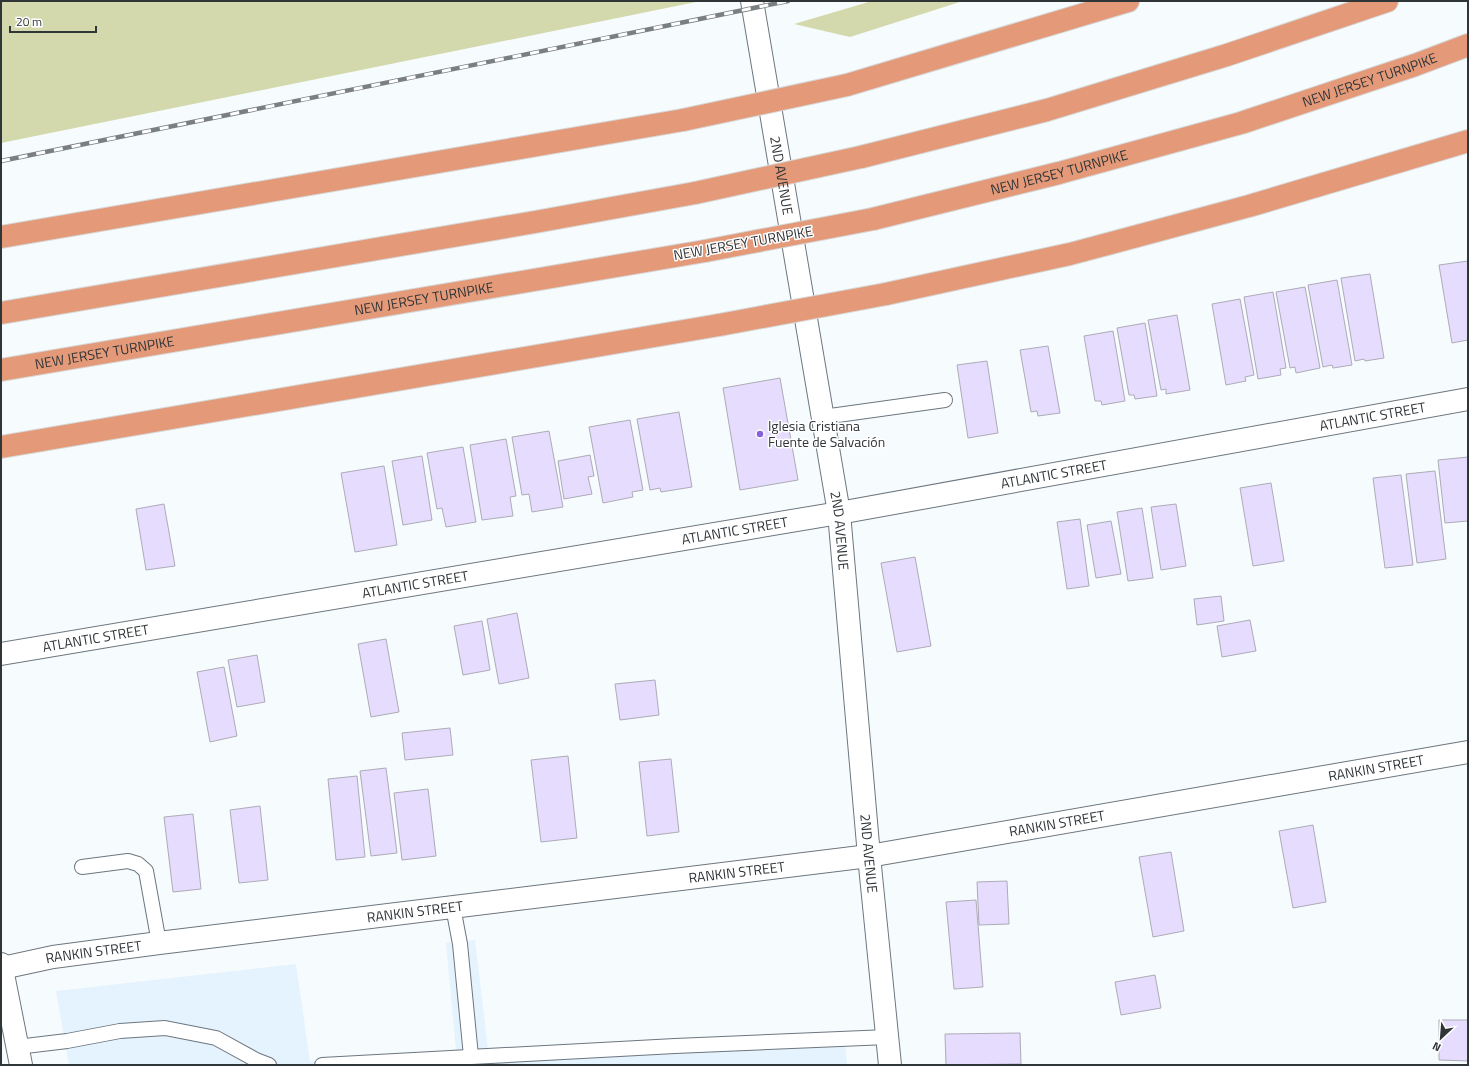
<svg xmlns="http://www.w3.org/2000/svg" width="1469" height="1066" viewBox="0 0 1469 1066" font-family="'Titillium Web',sans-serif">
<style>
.built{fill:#e5f3fe}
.green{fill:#d3d9ac}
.building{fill:#e5dcfe;stroke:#aeabb7}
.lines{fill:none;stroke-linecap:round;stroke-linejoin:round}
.service-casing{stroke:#6d767e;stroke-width:16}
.minor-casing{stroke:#6d767e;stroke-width:24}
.motorway-casing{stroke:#d6d7d7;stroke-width:24}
.service{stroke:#fff;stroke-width:14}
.minor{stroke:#fff;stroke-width:22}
.motorway{stroke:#e49a79;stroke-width:22}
.rail-casing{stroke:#7a7f82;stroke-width:4.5}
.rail{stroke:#fff;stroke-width:3;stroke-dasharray:9;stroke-linecap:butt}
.motorway-bridge-casing{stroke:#d6d7d7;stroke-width:24;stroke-linecap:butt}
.motorway-bridge{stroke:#e49a79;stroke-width:22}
.poi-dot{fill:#8761db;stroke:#fff;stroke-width:1.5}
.labels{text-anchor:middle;stroke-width:3;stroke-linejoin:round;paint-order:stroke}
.street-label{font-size:14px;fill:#303538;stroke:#fff}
.poi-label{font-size:14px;fill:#303538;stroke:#fff;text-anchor:start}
</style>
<rect width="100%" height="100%" fill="#f6fbfe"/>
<path class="built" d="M475,940l13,109 356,-17 3,33h-778l-13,-74 240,-27 14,97 146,-10 -10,-108z"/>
<g class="green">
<path d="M1,1h700l-700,142z"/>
<path d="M872,1h91l-113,36 -56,-13z"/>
</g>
<g class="building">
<path d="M1468,261v79l-16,3 -13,-78z"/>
<path d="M1370,274l14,84 -19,3 -1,-2 -9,2 -14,-83z"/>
<path d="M1337,280l15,85 -19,3 -1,-3 -9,2 -15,-82z"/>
<path d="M1305,287l15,81 -24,5 -1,-6 -5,1 -14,-76z"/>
<path d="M1273,292l13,76 -6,1 1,6 -23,4 -14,-82z"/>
<path d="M1240,299l14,76 -9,2 1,4 -20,4 -14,-81z"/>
<path d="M1177,315l13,75 -24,4v-5l-5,1 -13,-70z"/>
<path d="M1145,323l12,73 -22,3 -1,-4h-5l-12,-67z"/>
<path d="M1113,331l12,70 -23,4 -1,-4h-6l-11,-65z"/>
<path d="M1048,346l12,67 -22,3 -1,-5 -6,1 -11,-62z"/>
<path d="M987,361l11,72 -30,5 -11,-73z"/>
<path d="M780,378l18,102 -58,10 -17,-102z"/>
<path d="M679,412l13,75 -31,5 -1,-4 -10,2 -13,-71z"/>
<path d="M630,420l13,70 -11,2 1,5 -30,6 -14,-76z"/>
<path d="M549,431l14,76 -31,5 -3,-18 -7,1 -10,-58z"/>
<path d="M506,439l10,57 -6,1 3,19 -31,4 -12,-75z"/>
<path d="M463,447l13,75 -30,5 -4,-19 -5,1 -10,-56z"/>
<path d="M590,455l4,21 -6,1 4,17 -28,5 -6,-38z"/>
<path d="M422,456l10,64 -29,5 -11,-64z"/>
<path d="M1468,457v64l-23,2 -7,-63z"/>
<path d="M384,466l13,79 -42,7 -14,-79z"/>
<path d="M1435,471l11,88 -29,4 -11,-89z"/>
<path d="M1401,475l12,90 -28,3 -12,-90z"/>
<path d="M1271,483l13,78 -31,5 -13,-78z"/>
<path d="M164,504l11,62 -29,4 -10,-61z"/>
<path d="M1176,504l10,62 -25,4 -10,-63z"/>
<path d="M1142,508l11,70 -25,3 -11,-69z"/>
<path d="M1080,519l9,67 -22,3 -10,-67z"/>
<path d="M1111,521l10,53 -25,4 -9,-53z"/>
<path d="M915,557l16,89 -34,6 -16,-89z"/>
<path d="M1221,596l3,25 -27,4 -3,-26z"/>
<path d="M517,613l12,65 -30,6 -12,-65z"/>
<path d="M1250,620l6,31 -34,6 -5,-31z"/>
<path d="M482,621l8,49 -27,5 -9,-49z"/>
<path d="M386,639l13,73 -28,5 -13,-73z"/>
<path d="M257,655l8,47 -28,5 -9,-47z"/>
<path d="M224,667l13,69 -27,6 -13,-70z"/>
<path d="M655,680l4,35 -39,5 -5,-36z"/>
<path d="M450,728l3,27 -48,5 -3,-27z"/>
<path d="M568,756l9,82 -36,4 -10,-82z"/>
<path d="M671,759l8,73 -32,4 -8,-74z"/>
<path d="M386,768l11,85 -26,3 -11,-85z"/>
<path d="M357,776l8,81 -29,3 -8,-81z"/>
<path d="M428,789l8,67 -34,4 -8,-67z"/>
<path d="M260,806l8,74 -29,3 -9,-73z"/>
<path d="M193,814l8,75 -28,3 -9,-75z"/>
<path d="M1313,825l13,77 -33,6 -14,-77z"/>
<path d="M1171,852l13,79 -31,6 -14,-80z"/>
<path d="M1007,881l2,43 -30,1 -2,-43z"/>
<path d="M976,900l7,87 -29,2 -8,-87z"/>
<path d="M1155,975l6,33 -40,7 -6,-33z"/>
<path d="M1439,1020h29v41l-29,-1z"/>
<path d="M1020,1033l1,31 -75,1 -1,-31z"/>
</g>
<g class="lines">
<g class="service-casing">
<g id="service">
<path d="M823,417l122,-17"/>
<path d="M82,867l46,-6 10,3 8,7 13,72"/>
<path d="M453,907l7,37 11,112"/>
<path d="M17,1047l50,-6 53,-10 45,-3 51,10 40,22 13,5"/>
<path d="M322,1065l353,-19 213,-9"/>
</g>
</g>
<g class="minor-casing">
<g id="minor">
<path id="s1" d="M752,1l87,512 30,343 21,209"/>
<path id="s2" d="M1,654l838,-141 629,-114"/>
<path d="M1,964l20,101"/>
<path id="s3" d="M2,968l51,-11 106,-14 710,-87 599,-104"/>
</g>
</g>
<g class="motorway-casing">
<g id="motorway">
<path d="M847,85l281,-84"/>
<path d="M861,157l186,-47 180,-55 160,-54"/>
<path id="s4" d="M873,219l186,-46 182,-50 174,-58 53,-20"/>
<path d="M1,237l682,-117"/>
<path d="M886,294l184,-40 179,-48 219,-65"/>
<path d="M1,313l534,-91 160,-29"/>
<path id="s5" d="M1,370l704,-119"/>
<path d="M1,447l718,-122"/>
</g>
</g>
<use href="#service" class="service"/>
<use href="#minor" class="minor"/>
<use href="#motorway" class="motorway"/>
<g class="rail-casing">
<path id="rail" d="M1,161l787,-160"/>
</g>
<use href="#rail" class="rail"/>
<g class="motorway-bridge-casing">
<g id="motorway-bridge">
<path d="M683,120l164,-35"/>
<path d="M695,193l166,-36"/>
<path d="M705,251l168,-32"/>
<path d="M719,325l167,-31"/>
</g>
</g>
<use href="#motorway-bridge" class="motorway-bridge"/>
</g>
<circle class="poi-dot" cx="760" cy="434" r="4"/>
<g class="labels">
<g class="street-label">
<text dy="5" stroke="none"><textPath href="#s4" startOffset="516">NEW JERSEY TURNPIKE</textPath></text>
<text dy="5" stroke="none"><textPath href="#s4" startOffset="192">NEW JERSEY TURNPIKE</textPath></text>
<text dy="5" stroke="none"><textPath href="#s1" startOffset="177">2ND AVENUE</textPath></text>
<text transform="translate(743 243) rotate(-10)" y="5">NEW JERSEY TURNPIKE</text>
<text dy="5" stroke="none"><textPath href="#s5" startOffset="429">NEW JERSEY TURNPIKE</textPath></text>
<text dy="5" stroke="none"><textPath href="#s5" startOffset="105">NEW JERSEY TURNPIKE</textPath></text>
<text dy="5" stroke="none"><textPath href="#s2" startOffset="1392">ATLANTIC STREET</textPath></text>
<text dy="5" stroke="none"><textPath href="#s2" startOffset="1068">ATLANTIC STREET</textPath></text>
<text dy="5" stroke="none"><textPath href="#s2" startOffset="744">ATLANTIC STREET</textPath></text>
<text dy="5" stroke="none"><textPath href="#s1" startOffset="537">2ND AVENUE</textPath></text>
<text dy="5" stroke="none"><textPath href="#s2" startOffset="420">ATLANTIC STREET</textPath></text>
<text dy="5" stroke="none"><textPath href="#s2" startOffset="96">ATLANTIC STREET</textPath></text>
<text dy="5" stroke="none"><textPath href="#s3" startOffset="1389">RANKIN STREET</textPath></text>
<text dy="5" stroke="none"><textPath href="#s3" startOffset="1065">RANKIN STREET</textPath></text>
<text dy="5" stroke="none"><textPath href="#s1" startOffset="861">2ND AVENUE</textPath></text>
<text dy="5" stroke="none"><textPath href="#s3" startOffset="741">RANKIN STREET</textPath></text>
<text dy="5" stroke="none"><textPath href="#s3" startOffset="417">RANKIN STREET</textPath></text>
<text dy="5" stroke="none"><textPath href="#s3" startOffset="93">RANKIN STREET</textPath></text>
</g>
<g class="poi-label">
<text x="768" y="431">Iglesia Cristiana<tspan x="768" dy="16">Fuente de Salvación</tspan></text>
</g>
</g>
<rect width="1469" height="1066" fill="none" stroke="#303538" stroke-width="4"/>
<g transform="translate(1441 1038) rotate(206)" stroke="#ffffff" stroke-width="3" paint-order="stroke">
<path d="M0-3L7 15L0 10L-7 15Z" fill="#303538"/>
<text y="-6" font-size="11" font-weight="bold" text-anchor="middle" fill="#303538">N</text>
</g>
<path d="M10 26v6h86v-6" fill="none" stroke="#303538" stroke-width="2"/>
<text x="16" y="26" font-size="12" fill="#303538" stroke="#ffffff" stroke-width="3" paint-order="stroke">20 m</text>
</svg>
